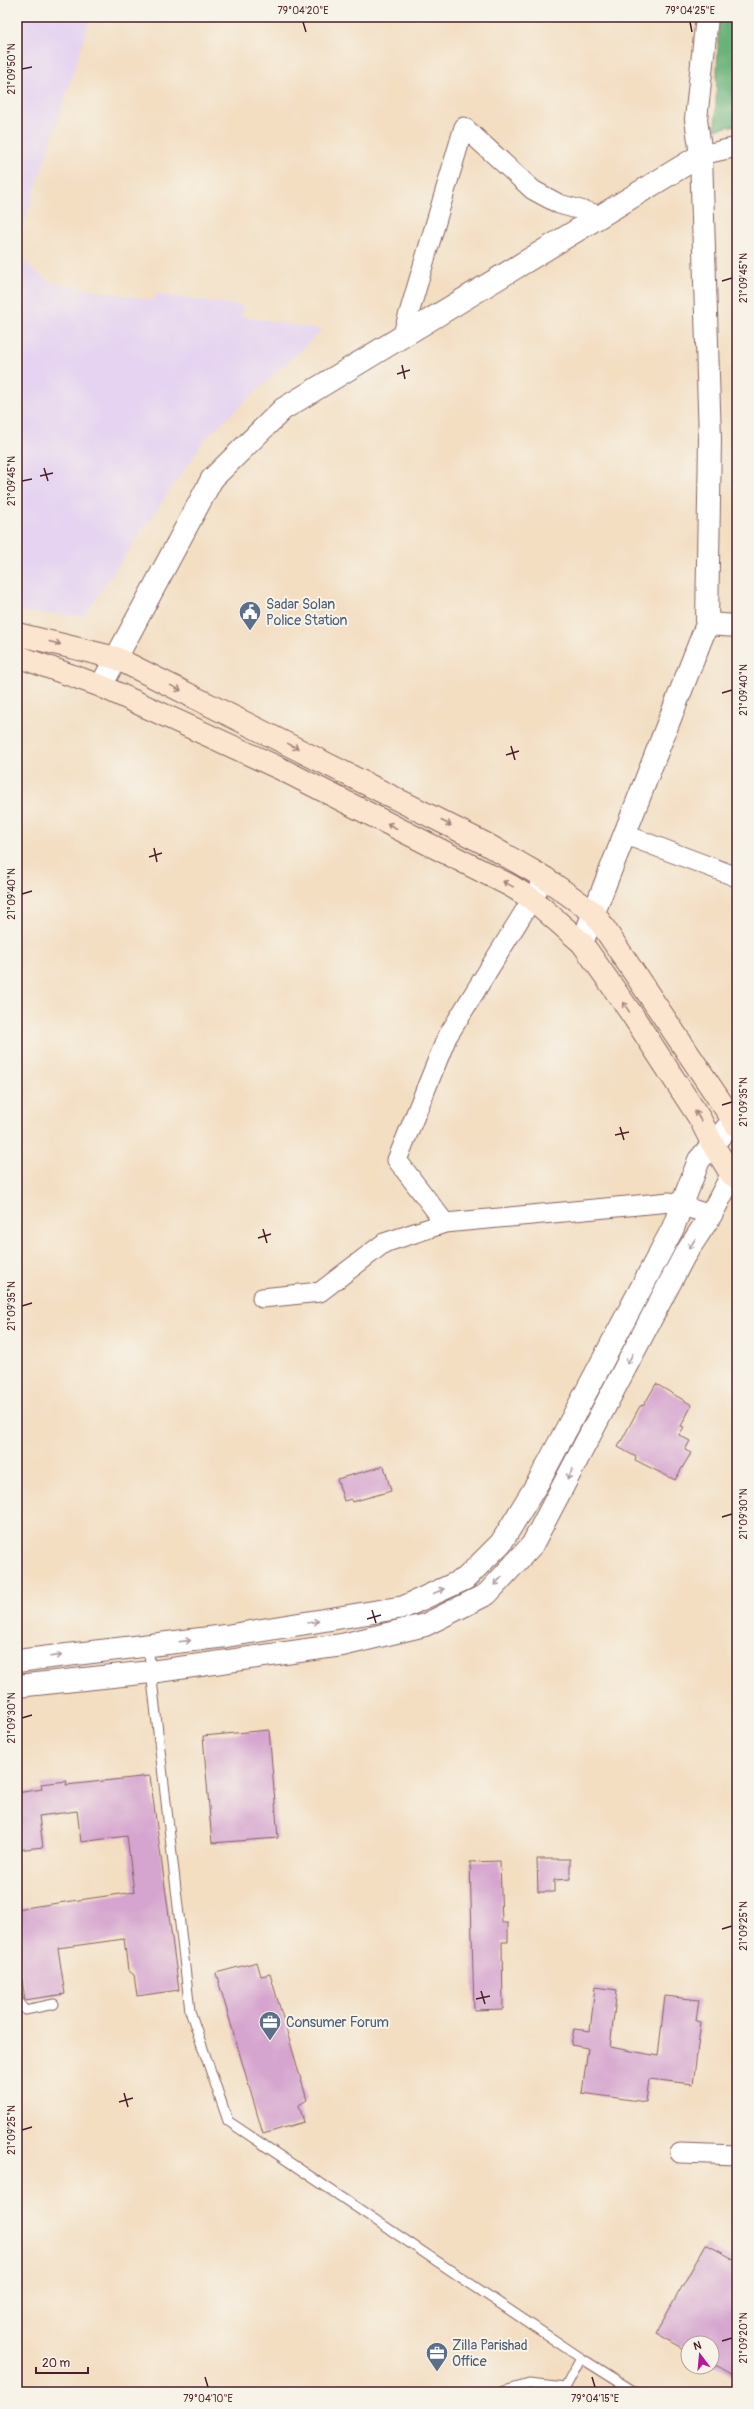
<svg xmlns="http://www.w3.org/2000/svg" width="754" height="2409" viewBox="0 0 754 2409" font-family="Pangolin,sans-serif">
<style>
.built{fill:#e5d3f1}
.forest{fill:#6ab279;stroke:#5a6852}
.building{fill:#d5a4cf}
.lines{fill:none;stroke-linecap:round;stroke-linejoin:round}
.service-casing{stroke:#856260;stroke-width:11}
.minor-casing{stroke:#856260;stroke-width:21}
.tertiary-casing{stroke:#856260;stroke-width:24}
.secondary-casing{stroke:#856260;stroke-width:24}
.service{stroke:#fff;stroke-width:9}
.minor{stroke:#fff;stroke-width:19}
.tertiary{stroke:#fff;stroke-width:22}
.secondary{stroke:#fce5cf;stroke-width:22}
.oneway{stroke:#a3827d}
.oneway2{stroke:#ae9aa0}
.ticks{fill:none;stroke:#4a1f2b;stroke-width:1.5}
.labels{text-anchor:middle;stroke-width:4;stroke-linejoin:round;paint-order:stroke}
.service-label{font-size:14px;fill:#4e5e75;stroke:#f7f3e8;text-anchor:start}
.neatline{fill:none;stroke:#4a1f2b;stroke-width:1.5}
.ticks-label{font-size:10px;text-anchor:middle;fill:#4a1f2b}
</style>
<rect width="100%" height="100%" fill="#f7f3e8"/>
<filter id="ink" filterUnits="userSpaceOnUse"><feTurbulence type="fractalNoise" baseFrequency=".025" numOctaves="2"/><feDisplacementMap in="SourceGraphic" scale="8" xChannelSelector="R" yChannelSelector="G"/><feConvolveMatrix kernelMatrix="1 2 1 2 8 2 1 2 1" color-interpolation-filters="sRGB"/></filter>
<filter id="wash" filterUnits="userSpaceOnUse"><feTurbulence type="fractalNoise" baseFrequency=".012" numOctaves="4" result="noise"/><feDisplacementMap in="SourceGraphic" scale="16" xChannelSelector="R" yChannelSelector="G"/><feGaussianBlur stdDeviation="0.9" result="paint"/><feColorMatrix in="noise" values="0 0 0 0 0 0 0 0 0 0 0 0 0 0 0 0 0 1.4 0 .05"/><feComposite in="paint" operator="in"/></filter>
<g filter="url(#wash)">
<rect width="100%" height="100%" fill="#f3dec2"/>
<g class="built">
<path d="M17,17h74l-74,229z"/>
<path d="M17,256l32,26 106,19 1,-7 87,12 -2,10 81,14 -116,108 -122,178 -67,-4z"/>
</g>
<path class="forest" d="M719,17h18v108l-22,4z"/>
<g id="blocks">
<g class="building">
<path d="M656,1384l36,21 -11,21 3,1 -5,8 11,6 -5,9 6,3 -16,27 -40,-20 1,-3 -18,-10 22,-41 4,-1z"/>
<path d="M384,1466l7,25 -39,11 -1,-3 -7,2 -7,-22z"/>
<path d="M269,1730l9,108 -66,5 -9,-107z"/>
<path d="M150,1776l29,214 -42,6 -3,-21 -6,-5 -4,-31 -66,9 7,46 -40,6 -8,-54v-37l117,-17 -7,-56 -46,6 -4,-31 -38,5 4,31 -26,3v-57l25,-4 -1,-5 26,-3 -1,4z"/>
<path d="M537,1859h33v20l-16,1v12h-16z"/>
<path d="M500,1861l2,62h6v19h-6l1,67 -29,1 -4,-148z"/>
<path d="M257,1962l4,14 9,-2 37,126 -8,5 5,17 -41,12 -47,-161z"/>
<path d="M595,1987l22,3 -7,57 48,9 7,-60 34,4 -3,21 5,1 -8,62 -44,-5 -3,23 -64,-9 6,-45 -17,-3 3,-16 16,2z"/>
<path d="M706,2244l31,17v117l-25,-14v-21h-24v8l-32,-18z"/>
</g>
</g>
</g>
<g filter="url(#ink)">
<use href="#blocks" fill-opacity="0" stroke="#856260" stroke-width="1"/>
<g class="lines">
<g class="service-casing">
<g id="service">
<path d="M148,1645l42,366 38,110 353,237"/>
<path d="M17,1994l2,8 6,8 29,-6"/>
<path d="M501,2392l28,-8 36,4"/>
<path d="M563,2392l18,-34 54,34"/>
</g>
</g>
<g class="minor-casing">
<g id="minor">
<path d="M701,155l36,-8"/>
<path d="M402,337l62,-210 69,63 26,14 43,12"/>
<path d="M626,835l111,42"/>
<path d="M445,1223l-48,-63 50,-123 98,-159"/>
<path d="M262,1298l58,-6 64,-49 61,-20 225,-21 41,13"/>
<path d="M680,2153l57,2"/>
</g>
</g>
<g class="tertiary-casing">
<g id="tertiary">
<path d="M707,624l30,2"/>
<path d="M101,686l111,-207 71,-70 418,-254"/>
<path d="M582,943l125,-319 3,-185 -9,-284 -5,-36 11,-102"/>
<path d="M17,1661l209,-25 178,-29 61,-28 36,-36 39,-64 133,-251 26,-68 34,-39"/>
<path d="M17,1686l134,-14 191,-27 83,-20 62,-31 45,-49 152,-289 27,-41 26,-50"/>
</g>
</g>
<g class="secondary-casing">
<g id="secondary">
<path d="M17,634l99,24 370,186 59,34 49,35 143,213"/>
<path d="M17,656l84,30 178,82 232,118 21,13 50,44 51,73 67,103 12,24 19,31 6,4"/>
</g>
</g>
<use href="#service" class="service"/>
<use href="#minor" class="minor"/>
<use href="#tertiary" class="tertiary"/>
<use href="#secondary" class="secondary"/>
</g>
<defs><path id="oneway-shaft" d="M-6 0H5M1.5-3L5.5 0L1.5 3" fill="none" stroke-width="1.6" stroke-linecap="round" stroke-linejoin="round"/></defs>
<g class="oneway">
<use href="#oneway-shaft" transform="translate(55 643) rotate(14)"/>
<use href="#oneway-shaft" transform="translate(176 688) rotate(26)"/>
<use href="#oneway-shaft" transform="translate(293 746) rotate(26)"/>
<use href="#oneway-shaft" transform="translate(446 823) rotate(27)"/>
<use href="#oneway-shaft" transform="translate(392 826) rotate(-153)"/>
<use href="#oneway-shaft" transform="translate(508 884) rotate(-151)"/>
<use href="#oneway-shaft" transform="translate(626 1007) rotate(-125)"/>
<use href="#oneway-shaft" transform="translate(698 1116) rotate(-122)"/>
</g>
<g class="oneway2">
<use href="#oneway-shaft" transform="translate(692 1244) rotate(123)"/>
<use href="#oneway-shaft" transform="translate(630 1359) rotate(118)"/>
<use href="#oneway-shaft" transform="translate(570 1474) rotate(118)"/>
<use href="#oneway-shaft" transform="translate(498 1581) rotate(133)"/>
<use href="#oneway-shaft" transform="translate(439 1591) rotate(-24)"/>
<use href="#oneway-shaft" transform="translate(313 1622) rotate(-9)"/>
<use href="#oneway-shaft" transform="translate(185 1641) rotate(-7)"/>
<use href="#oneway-shaft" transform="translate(56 1656) rotate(-7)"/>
</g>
</g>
<path class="ticks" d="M303,22l3,10M690,22l2,10M22,69l10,-2M722,281l10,-3M402,365l3,14M397,374l13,-4M44,468l4,13M40,476l13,-3M22,481l10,-2M722,693l10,-3M511,746l4,14M506,755l13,-4M154,848l3,14M149,857l13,-4M22,894l10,-3M722,1105l10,-3M620,1127l4,13M615,1135l14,-3M263,1229l4,14M258,1238l13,-4M22,1306l10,-3M722,1517l10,-3M372,1610l4,13M367,1619l14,-4M22,1718l10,-3M722,1929l10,-3M481,1991l4,13M476,1999l14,-3M124,2093l4,14M119,2102l14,-4M22,2130l10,-3M722,2341l10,-3M205,2377l3,10M592,2377l3,10"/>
<defs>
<g id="civic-pin" transform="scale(1.15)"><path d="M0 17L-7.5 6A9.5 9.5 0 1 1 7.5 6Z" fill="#5c6f8a" stroke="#f7f3e8"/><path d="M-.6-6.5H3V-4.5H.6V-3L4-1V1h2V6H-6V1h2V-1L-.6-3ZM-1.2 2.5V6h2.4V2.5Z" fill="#fff"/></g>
<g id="office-pin" transform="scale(1.15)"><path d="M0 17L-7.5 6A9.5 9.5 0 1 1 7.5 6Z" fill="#5c6f8a" stroke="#f7f3e8"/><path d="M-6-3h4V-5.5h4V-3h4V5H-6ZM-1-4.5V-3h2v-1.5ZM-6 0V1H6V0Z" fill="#fff"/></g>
</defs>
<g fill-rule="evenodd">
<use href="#civic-pin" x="250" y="612"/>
<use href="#office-pin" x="270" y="2022"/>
<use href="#office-pin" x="437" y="2353"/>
</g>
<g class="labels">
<g class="service-label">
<text x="266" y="609">Sadar Solan<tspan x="266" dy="16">Police Station</tspan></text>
<text x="286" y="2027">Consumer Forum</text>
<text x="452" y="2350">Zilla Parishad<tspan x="452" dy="16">Office</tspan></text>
</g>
</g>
<rect width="754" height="2409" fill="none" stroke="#f7f3e8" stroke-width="44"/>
<g transform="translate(700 2355) rotate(344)"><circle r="19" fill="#f7f3e8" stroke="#b29e9c"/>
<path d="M0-3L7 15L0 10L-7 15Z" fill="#b5179e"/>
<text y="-6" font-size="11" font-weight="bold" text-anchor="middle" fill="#4a1f2b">N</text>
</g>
<path d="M36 2367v6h52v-6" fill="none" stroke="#4a1f2b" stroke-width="2"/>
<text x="42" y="2367" font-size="12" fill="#4a1f2b" stroke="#f7f3e8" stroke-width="3" paint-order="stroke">20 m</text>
<rect x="22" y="22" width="710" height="2365" class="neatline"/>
<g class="ticks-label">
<text x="303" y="14">79°04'20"E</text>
<text x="690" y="14">79°04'25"E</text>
<text transform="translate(11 69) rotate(-90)" y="4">21°09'50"N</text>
<text transform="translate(743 278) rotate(-90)" y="4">21°09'45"N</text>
<text transform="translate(11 481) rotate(-90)" y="4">21°09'45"N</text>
<text transform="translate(743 690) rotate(-90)" y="4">21°09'40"N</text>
<text transform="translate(11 894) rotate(-90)" y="4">21°09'40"N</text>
<text transform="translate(743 1102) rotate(-90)" y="4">21°09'35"N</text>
<text transform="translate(11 1306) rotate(-90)" y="4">21°09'35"N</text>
<text transform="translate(743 1514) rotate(-90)" y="4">21°09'30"N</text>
<text transform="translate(11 1718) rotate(-90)" y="4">21°09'30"N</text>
<text transform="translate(743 1926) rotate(-90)" y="4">21°09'25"N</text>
<text transform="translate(11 2130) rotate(-90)" y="4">21°09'25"N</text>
<text transform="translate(743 2338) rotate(-90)" y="4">21°09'20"N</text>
<text x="208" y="2402">79°04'10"E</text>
<text x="595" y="2402">79°04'15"E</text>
</g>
</svg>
